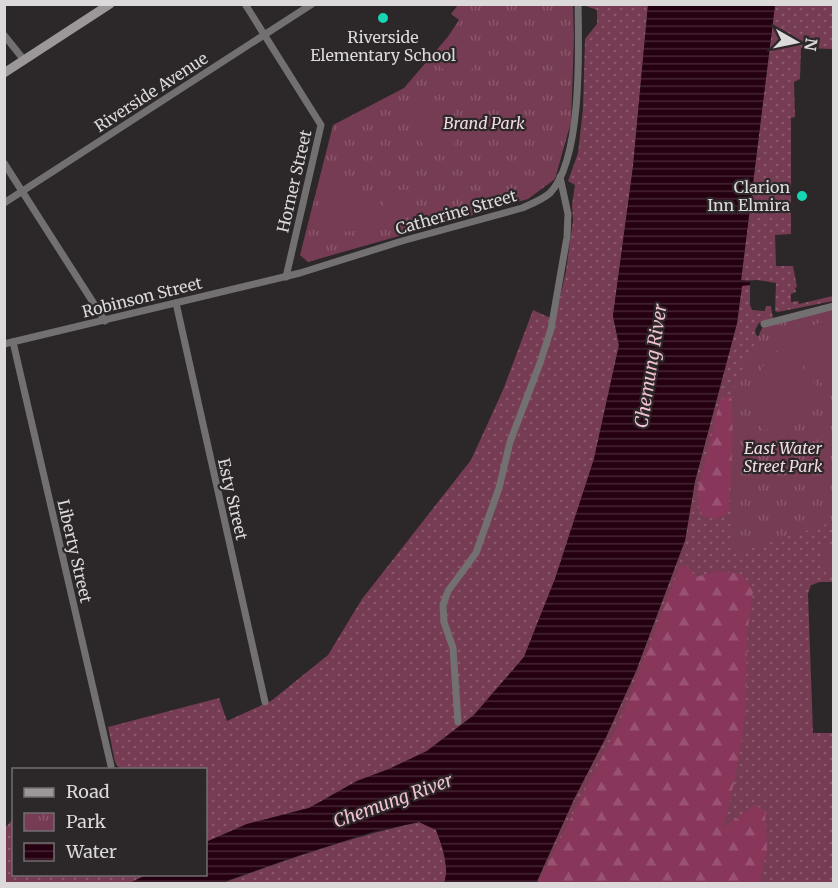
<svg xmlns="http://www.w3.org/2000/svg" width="838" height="888" viewBox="0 0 838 888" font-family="Merriweather,serif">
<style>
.grass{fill:url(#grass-dots)}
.forest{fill:url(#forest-firs)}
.park{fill:url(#park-tufts)}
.garden{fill:#763c53}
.water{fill:url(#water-rules)}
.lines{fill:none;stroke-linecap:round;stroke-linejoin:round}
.minor{stroke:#727070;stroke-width:7}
.secondary{stroke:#9c9899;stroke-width:9}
.poi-dot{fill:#16d5b3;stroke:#2c2729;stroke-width:2}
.labels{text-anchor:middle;stroke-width:4.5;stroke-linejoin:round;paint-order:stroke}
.poi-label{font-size:16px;fill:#dbd9da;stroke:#2c2729}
.street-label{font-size:16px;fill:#dbd9da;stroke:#2c2729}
.park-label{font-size:16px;font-style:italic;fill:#f4dbe3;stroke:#2c2729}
.water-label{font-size:18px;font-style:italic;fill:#f2c1d2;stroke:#2c2729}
</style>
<defs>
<pattern id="grass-dots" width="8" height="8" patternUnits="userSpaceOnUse" patternTransform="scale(1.5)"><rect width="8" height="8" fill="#763c53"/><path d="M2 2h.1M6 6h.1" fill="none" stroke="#89586b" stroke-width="1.8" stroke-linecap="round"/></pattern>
<pattern id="forest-firs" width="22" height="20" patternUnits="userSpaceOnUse" patternTransform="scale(1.5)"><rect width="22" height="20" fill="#89365b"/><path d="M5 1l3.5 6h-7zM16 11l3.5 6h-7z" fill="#995272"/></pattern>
<pattern id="park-tufts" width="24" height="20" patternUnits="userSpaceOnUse" patternTransform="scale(1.5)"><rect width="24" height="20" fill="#763c53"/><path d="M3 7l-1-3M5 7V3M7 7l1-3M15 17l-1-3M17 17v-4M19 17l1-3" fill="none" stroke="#89586b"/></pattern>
<pattern id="water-rules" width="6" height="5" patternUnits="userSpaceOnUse" patternTransform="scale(1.5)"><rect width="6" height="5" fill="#250011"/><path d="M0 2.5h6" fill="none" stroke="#442533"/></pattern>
</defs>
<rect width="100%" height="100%" fill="#2c2729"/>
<g class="grass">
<path d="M586,5h62l-15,162 -20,149 6,29 -25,114 -39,120 -31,78 -50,58 -47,36 -38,18 -32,12 -48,27 -62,16 -41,18v-72l-86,-1 -5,-7 -7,-35 111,-29 8,23 44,-20 57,-46 34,-56 109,-139 32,-70 30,-80 22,10 11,-49 7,-51 -1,-15 3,-20 -7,-4 10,-28 5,-44 2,-70 12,-15v-14l-11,-4z"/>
<path d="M775,5h58v44l-32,-1 -1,31 -6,3 1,35 -4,1v116l-16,1 1,31h17l4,21 -2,1 1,4 -5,2v8l7,-1 1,3 34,-8v5l-55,11 -3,-1 1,-28 -19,-3 -16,1z"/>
<path d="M742,285h8v20l2,5 13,1 1,-5h5l2,13 -14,4 -4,7 1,5 7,4 43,189 27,-6v60h-13l-9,3 -3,9 5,139h20v150l-297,1 38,-85 32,-62 30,-66 49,-130 10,-60 42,-158z"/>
<path d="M12,820h1l1,54 132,1 -16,8h-125v-55z"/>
<path d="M419,822l17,8c6,15 14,38 8,54h-224c66,-24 131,-47 199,-62z"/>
</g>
<g class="forest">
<path d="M727,395l8,7 -6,109c-12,10 -17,9 -30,2l-1,-24 22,-88z"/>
<path d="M680,566h7l9,11 20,-6 26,3 11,18 -6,42 -1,79 -11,66 -12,49 32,-23 10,6 2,39 -7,33h-222l81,-160z"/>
</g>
<g class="park">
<path d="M458,5h115l1,33 -3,84 -16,57 -27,20 -220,63 -8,-7 33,-130 71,-37 43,-50 12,-18 -8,-6z"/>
<path d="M833,306v216l-99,32 -2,-162 32,-68z"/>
</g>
<g class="garden">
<path d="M447,38l29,26 -8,9 -20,-17 19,18 -7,9 -30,-25z"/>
<path d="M447,101l7,6v42l-15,2 -16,-6 -7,-15 -1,-23z"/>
<path d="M325,181c17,1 38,6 45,24 2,8 3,17 5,24l-47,4 -5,-11z"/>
<path d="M412,189l2,26 -28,9 -3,-32z"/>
<path d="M833,317v68l-7,5 -33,-51 2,-6z"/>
<path d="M785,346l28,35 6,13 -3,13 -52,24c-15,-23 -13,-53 6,-73 4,-4 10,-8 15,-12z"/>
<path d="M833,543v32l-6,2 -7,-29z"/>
</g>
<path class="water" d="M648,5h127l-34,275 9,1v4l-8,1 -5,37 -42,158 -10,59 -49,131 -30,66 -32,62 -38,84h-92c6,-15 -2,-38 -8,-53l-17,-8 -47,10 -75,24 -77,27h-90l16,-8 60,-1v-32l41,-18 62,-16 48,-27 32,-12 38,-18 47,-36 50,-58 31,-78 39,-120 25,-114 -6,-29 20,-149z"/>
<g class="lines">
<g class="minor">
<path d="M245,4l76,121 -35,152"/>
<path d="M4,35l20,25"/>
<path d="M4,163l101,158"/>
<path d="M4,203l308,-199"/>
<path d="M176,303l89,399"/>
<path d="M764,324l70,-18"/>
<path d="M13,342l98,424"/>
<path d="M4,344l296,-71 102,-32 120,-33c9,-4 20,-8 28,-15 32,-33 29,-143 28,-189"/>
<path d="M458,722l-5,-74 -9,-26 -1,-17 5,-14 28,-38 23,-65 11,-46 30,-79 11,-34 16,-92 1,-23 -8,-37"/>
</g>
<path class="secondary" d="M4,73l106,-69"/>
</g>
<g class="poi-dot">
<circle cx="383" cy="18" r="6"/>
<circle cx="802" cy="196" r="6"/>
</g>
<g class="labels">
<g class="poi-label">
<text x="383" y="43">Riverside<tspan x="383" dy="18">Elementary School</tspan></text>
<text x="790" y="193" text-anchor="end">Clarion<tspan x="790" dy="18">Inn Elmira</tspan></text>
</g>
<g class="street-label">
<text transform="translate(151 92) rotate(-33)" y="6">Riverside Avenue</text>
<text transform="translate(294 181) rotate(-77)" y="6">Horner Street</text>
<text transform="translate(456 212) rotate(-16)" y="6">Catherine Street</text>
<text transform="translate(142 297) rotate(-14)" y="6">Robinson Street</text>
<text transform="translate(233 499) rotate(77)" y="6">Esty Street</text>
<text transform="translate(75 551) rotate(77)" y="6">Liberty Street</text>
</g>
<g class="park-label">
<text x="484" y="129">Brand Park</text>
<text x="783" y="454">East Water<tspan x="783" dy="18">Street Park</tspan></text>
</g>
<g class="water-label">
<text transform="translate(651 366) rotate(-81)" y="6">Chemung River</text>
<text transform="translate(393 801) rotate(-20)" y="6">Chemung River</text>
</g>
</g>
<rect width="838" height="888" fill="none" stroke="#dbd9da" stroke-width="12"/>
<rect x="12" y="768" width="195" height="108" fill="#2c2729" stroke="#726e70" stroke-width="1.5"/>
<rect x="24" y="788" width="30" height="9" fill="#9c9899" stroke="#726e70" stroke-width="1.5"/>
<text x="66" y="798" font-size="18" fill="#dbd9da">Road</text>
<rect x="24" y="813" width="30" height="18" fill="url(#park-tufts)" stroke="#726e70" stroke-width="1.5"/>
<text x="66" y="828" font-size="18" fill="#dbd9da">Park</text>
<rect x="24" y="843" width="30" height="18" fill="url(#water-rules)" stroke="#726e70" stroke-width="1.5"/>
<text x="66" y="858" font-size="18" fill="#dbd9da">Water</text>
<g transform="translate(796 42) rotate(99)" stroke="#2c2729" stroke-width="4.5" paint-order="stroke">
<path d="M0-4.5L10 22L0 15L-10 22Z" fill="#dbd9da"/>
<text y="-9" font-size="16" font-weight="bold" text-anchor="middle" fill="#dbd9da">N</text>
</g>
</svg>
